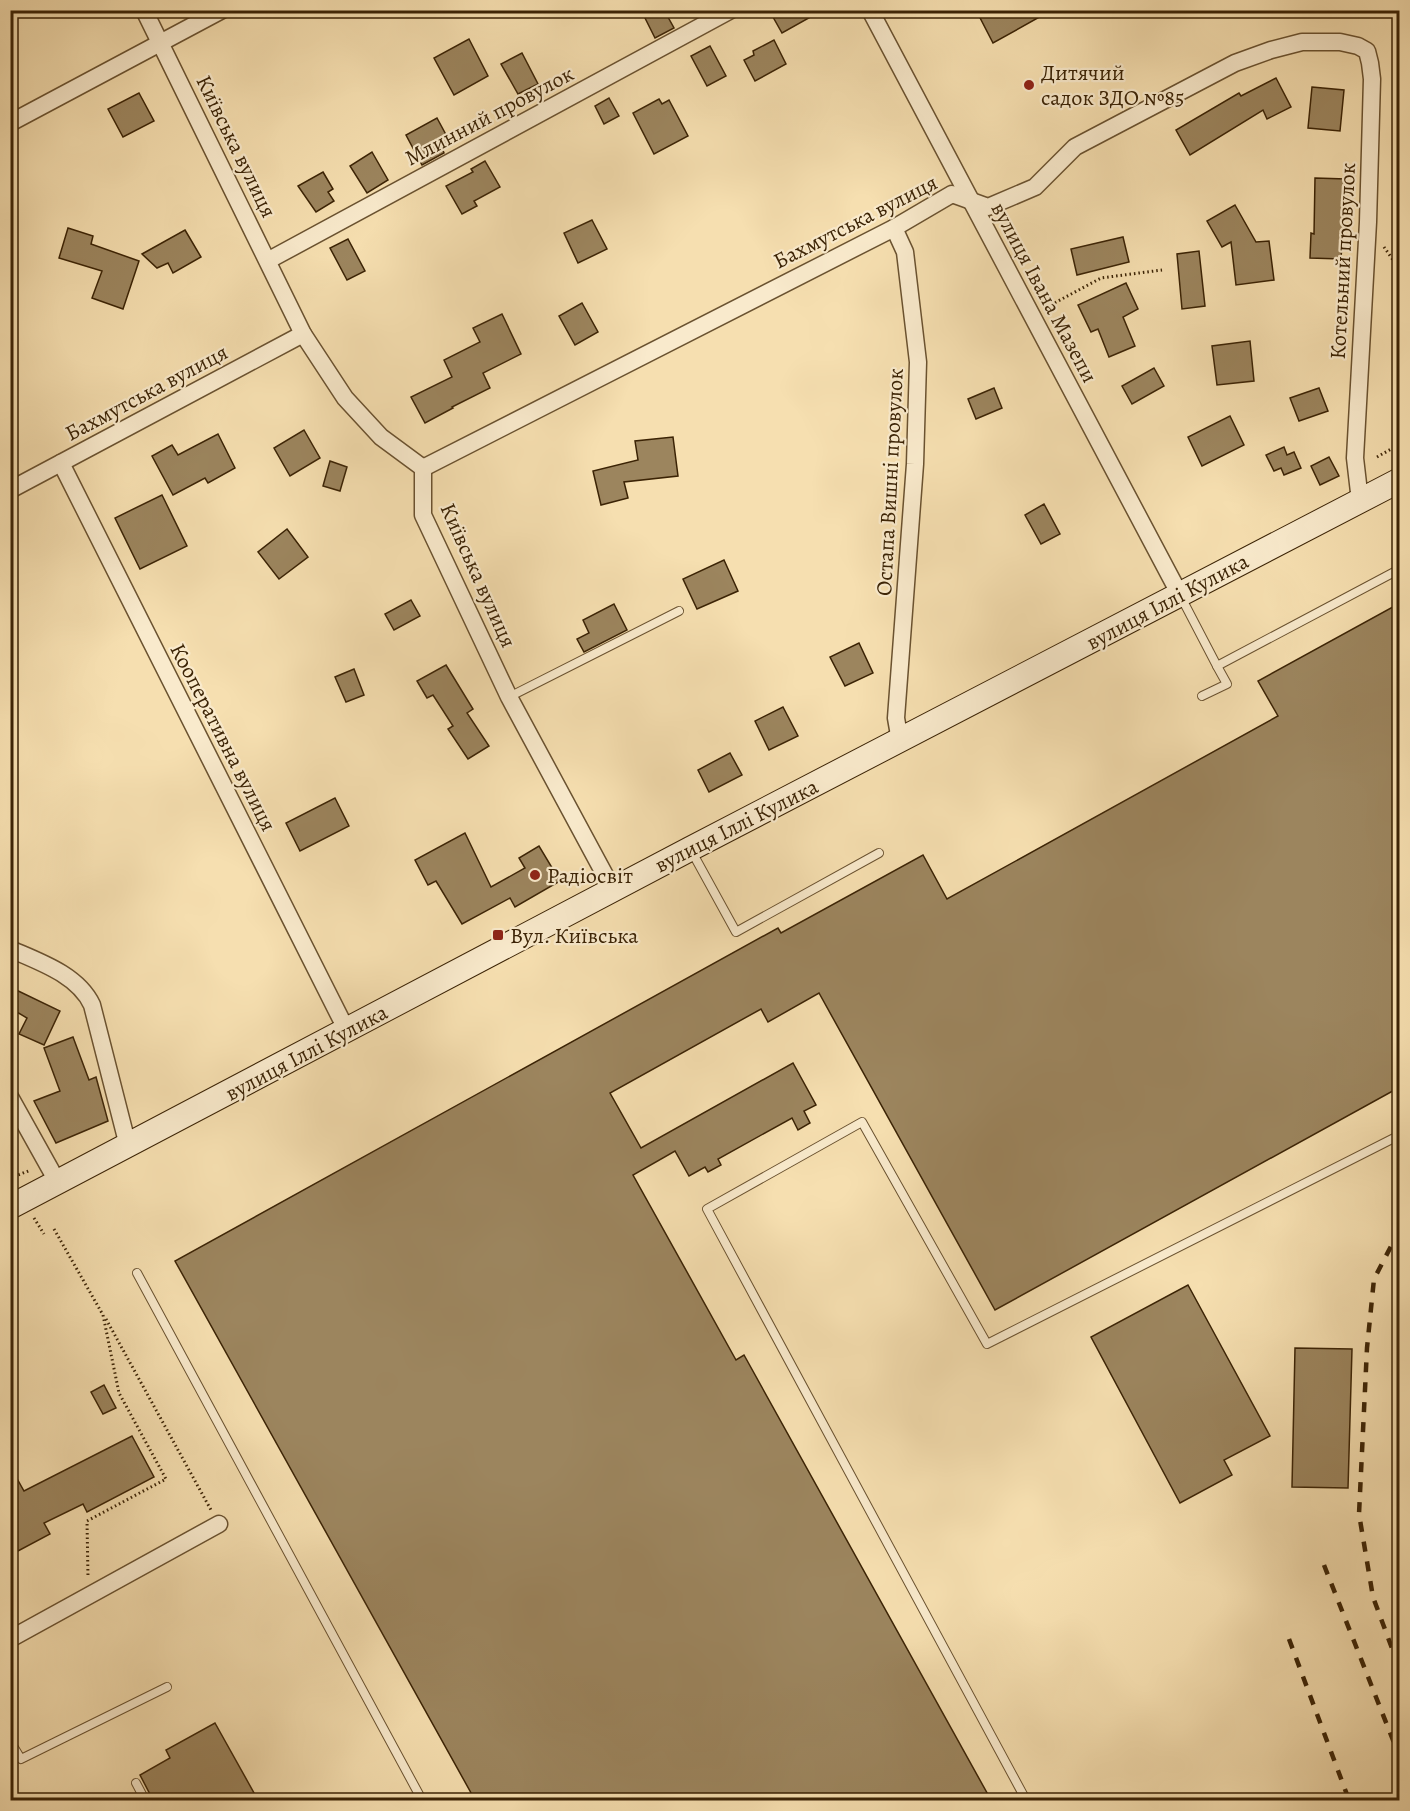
<svg xmlns="http://www.w3.org/2000/svg" width="1410" height="1811" viewBox="0 0 1410 1811" font-family="Alegreya,serif">
<style>
.building{fill:#9c855e;stroke:#3b2305;stroke-width:1.5}
.lines{fill:none;stroke-linecap:round;stroke-linejoin:round}
.lane-casing{stroke:#6a5230;stroke-width:10}
.street-casing{stroke:#6a5230;stroke-width:19}
.secondary-casing{stroke:#3b2305;stroke-width:26}
.path{stroke:#3b2305;stroke-width:3;stroke-dasharray:1.5 3;stroke-linecap:butt}
.lane{stroke:#f9eacc;stroke-width:8}
.street{stroke:#f9eacc;stroke-width:16}
.secondary{stroke:#f9eacc;stroke-width:24}
.rail{stroke:#3b2305;stroke-width:4.5;stroke-dasharray:10 10;stroke-linecap:butt}
.poi-dot{fill:#8f2418;stroke:#f9eacc;stroke-width:2}
.labels{text-anchor:middle;stroke-width:4.5;stroke-linejoin:round;paint-order:stroke}
.poi-label{font-size:22px;fill:#3b2305;stroke:#f9eacc;text-anchor:start}
.street-label{font-size:22px;fill:#3b2305;stroke:#f9eacc}
</style>
<rect width="100%" height="100%" fill="#f6dfb0"/>
<filter id="stains"><feTurbulence type="fractalNoise" baseFrequency=".00333" numOctaves="4"/><feColorMatrix values="0 0 0 0 .2 0 0 0 0 .09 0 0 0 0 .02 0 0 0 .5 -.17"/></filter>
<radialGradient id="worn" r=".72"><stop offset=".6" stop-color="#630" stop-opacity="0"/><stop offset="1" stop-color="#630" stop-opacity=".3"/></radialGradient>
<g class="building">
<path d="M641,10h23l10,18 -19,10z"/>
<path d="M785,10h38l-41,23 -9,-16z"/>
<path d="M976,10h76l-59,33z"/>
<path d="M469,39l19,37 -34,19 -20,-37z"/>
<path d="M774,40l12,24 -31,17 -11,-21 10,-5 -1,-4z"/>
<path d="M710,46l16,30 -19,10 -16,-30z"/>
<path d="M522,53l16,31 -20,10 -17,-30z"/>
<path d="M1276,78l15,29 -24,12 -4,-9 -73,45 -14,-25 63,-37 2,3z"/>
<path d="M1312,87l32,3 -4,41 -32,-3z"/>
<path d="M139,93l15,28 -31,16 -15,-28z"/>
<path d="M609,98l10,18 -15,8 -9,-18z"/>
<path d="M659,99l3,5 7,-4 19,36 -34,18 -21,-41z"/>
<path d="M437,118l14,26 -9,4 2,5 -22,12 -16,-30z"/>
<path d="M372,152l16,28 -21,13 -17,-27z"/>
<path d="M485,161l15,26 -26,14 3,5 -15,8 -16,-28 27,-14 -2,-3z"/>
<path d="M323,172l10,17 -5,3 6,9 -18,11 -18,-26z"/>
<path d="M1315,178l31,1 -5,80 -31,-1 1,-25 3,1z"/>
<path d="M1235,205l21,37 13,-1 5,39 -38,5 -5,-43 -9,5 -15,-26z"/>
<path d="M592,220l15,29 -29,14 -14,-30z"/>
<path d="M68,228l25,8 -2,8 48,17 -16,48 -31,-11 10,-27 -43,-13z"/>
<path d="M185,230l16,27 -28,16 -5,-10 -11,5 -15,-14z"/>
<path d="M1123,237l6,25 -52,13 -6,-26z"/>
<path d="M348,239l17,32 -18,9 -17,-32z"/>
<path d="M1199,251l6,55 -23,3 -5,-55z"/>
<path d="M1126,283l12,26 -15,8 12,29 -26,11 -11,-28 -7,3 -13,-27z"/>
<path d="M582,303l16,29 -23,13 -16,-29z"/>
<path d="M502,314l19,40 -38,19 7,15 -38,19 1,1 -28,15 -14,-26 41,-20 -8,-17 36,-18 -7,-14z"/>
<path d="M1250,341l4,40 -37,4 -5,-39z"/>
<path d="M1154,368l10,18 -32,18 -10,-18z"/>
<path d="M994,388l8,20 -26,11 -8,-20z"/>
<path d="M1319,388l9,23 -29,10 -9,-23z"/>
<path d="M1230,416l14,29 -42,21 -14,-29z"/>
<path d="M304,430l16,28 -30,18 -16,-28z"/>
<path d="M218,434l17,34 -27,15 -3,-5 -32,17 -21,-39 20,-11 6,10z"/>
<path d="M673,437l5,39 -54,6 4,16 -27,7 -8,-34 45,-11 -3,-19z"/>
<path d="M1284,447l3,8 7,-3 7,16 -17,7 -3,-7 -7,3 -8,-16z"/>
<path d="M1329,457l10,19 -19,9 -9,-19z"/>
<path d="M330,461l17,6 -7,24 -17,-5z"/>
<path d="M162,495l25,51 -47,23 -25,-51z"/>
<path d="M1044,504l16,30 -19,10 -16,-29z"/>
<path d="M287,529l21,28 -29,22 -21,-27z"/>
<path d="M724,560l14,31 -41,18 -14,-30z"/>
<path d="M411,600l9,16 -26,14 -9,-16z"/>
<path d="M1400,603v484l-405,223 -176,-317 -51,29 -7,-13 -151,84 31,55 152,-85 23,42 -12,6 6,12 -12,7 -6,-12 -74,41 3,6 -13,7 -3,-5 -16,9 -14,-25 -42,24 103,185 8,-5 247,445h-516l-300,-539 603,-333 3,5 142,-78 24,44 331,-183 -20,-35z"/>
<path d="M614,604l13,26 -43,22 -7,-13 12,-6 -6,-13z"/>
<path d="M859,643l14,30 -28,13 -15,-29z"/>
<path d="M446,665l27,44 -6,4 22,33 -21,13 -20,-30 5,-3 -20,-31 -6,3 -10,-17z"/>
<path d="M354,669l10,26 -18,7 -11,-25z"/>
<path d="M783,707l15,29 -29,14 -14,-29z"/>
<path d="M730,753l12,22 -33,17 -11,-22z"/>
<path d="M335,798l14,28 -49,25 -14,-28z"/>
<path d="M465,833l26,54 34,-19 -6,-10 20,-12 21,35 -45,26 -5,-9 -48,26 -26,-43 -8,4 -13,-25z"/>
<path d="M10,987l50,24 -16,34 -25,-11 8,-16 -17,-10z"/>
<path d="M73,1037l16,43 7,-3 12,44 -52,22 -22,-42 26,-10 -16,-43z"/>
<path d="M1188,1285l82,151 -46,24 8,15 -52,28 -89,-166z"/>
<path d="M1295,1348l57,1 -4,139 -56,-1z"/>
<path d="M104,1385l12,23 -13,6 -12,-22z"/>
<path d="M132,1436l22,41 -67,35 -4,-8 -39,19 6,11 -32,17 -8,-13v-72l14,25z"/>
<path d="M215,1723l43,77h-105l-13,-25 30,-17 -4,-8z"/>
</g>
<g class="lines">
<g class="lane-casing">
<g id="lane">
<path d="M1181,597l36,69 183,-97"/>
<path d="M1202,696l25,-12 -10,-18"/>
<path d="M509,697l170,-86"/>
<path d="M692,852l44,80 143,-79"/>
<path d="M137,1273l285,527"/>
<path d="M10,1741l11,18 146,-72"/>
<path d="M136,1783l9,17"/>
<path d="M10,1794l4,6"/>
<path d="M1026,1800l-319,-591 155,-87 125,222 413,-209"/>
</g>
</g>
<g class="street-casing">
<g id="street">
<path d="M144,10l159,324 42,64 36,39 42,31v47l86,182 104,193"/>
<path d="M870,10l310,585"/>
<path d="M10,123l212,-113"/>
<path d="M894,228l11,24 13,110 -3,102 -19,254 4,23"/>
<path d="M269,260l462,-250"/>
<path d="M61,463l286,568"/>
<path d="M423,468l471,-240 58,-34 36,13 47,-20 40,-40 160,-84 36,-13 31,-8h38l18,4 9,5 3,12 2,16 -4,143 -13,236 5,43"/>
<path d="M10,490l293,-156"/>
<path d="M10,949c30,13 68,26 82,56l36,141"/>
<path d="M10,1097l48,86"/>
<path d="M10,1639l209,-115"/>
</g>
</g>
<g class="secondary-casing">
<path id="secondary" d="M10,1207l680,-358 710,-369"/>
</g>
<g class="path">
<path d="M1384,247l16,23"/>
<path d="M1047,307l54,-29 61,-8"/>
<path d="M1377,457l23,-13"/>
<path d="M10,1178l21,-8"/>
<path d="M34,1218l10,16"/>
<path d="M54,1229l49,86 16,78 47,86 -79,42 1,56"/>
<path d="M106,1319l105,191"/>
</g>
<use href="#lane" class="lane"/>
<use href="#street" class="street"/>
<use href="#secondary" class="secondary"/>
<g class="rail">
<path d="M1400,1229l-26,50 -7,69 -8,166 14,83 27,73"/>
<path d="M1324,1565l76,193"/>
<path d="M1289,1639l60,161"/>
</g>
</g>
<g class="poi-dot">
<circle cx="1029" cy="85" r="6"/>
<circle cx="535" cy="875" r="6"/>
<rect x="492" y="929" width="12" height="12" rx="3"/>
</g>
<g class="labels">
<g class="poi-label">
<text x="1041" y="80">Дитячий<tspan x="1041" dy="25">садок ЗДО №85</tspan></text>
<text x="547" y="883">Радіосвіт</text>
<text x="510" y="943">Вул. Київська</text>
</g>
<g class="street-label">
<text transform="translate(489 115) rotate(-28)" y="8">Млинний провулок</text>
<text transform="translate(237 146) rotate(64)" y="8">Київська вулиця</text>
<text transform="translate(855 221) rotate(-27)" y="8">Бахмутська вулиця</text>
<text transform="translate(1342 261) rotate(-87)" y="8">Котельний провулок</text>
<text transform="translate(1045 292) rotate(62)" y="8">вулиця Івана Мазепи</text>
<text transform="translate(146 392) rotate(-28)" y="8">Бахмутська вулиця</text>
<text transform="translate(889 482) rotate(-87)" y="8">Остапа Вишні провулок</text>
<text transform="translate(479 575) rotate(66)" y="8">Київська вулиця</text>
<text transform="translate(1167 601) rotate(-28)" y="8">вулиця Іллі Кулика</text>
<text transform="translate(224 737) rotate(63)" y="8">Кооперативна вулиця</text>
<text transform="translate(736 825) rotate(-27)" y="8">вулиця Іллі Кулика</text>
<text transform="translate(306 1052) rotate(-28)" y="8">вулиця Іллі Кулика</text>
</g>
</g>
<rect width="1410" height="1811" fill="none" stroke="#f6dfb0" stroke-width="36"/>
<rect x="12" y="12" width="1386" height="1787" fill="none" stroke="#3b2305" stroke-width="3"/>
<rect x="18" y="18" width="1374" height="1775" fill="none" stroke="#3b2305" stroke-width="1.5"/>
<rect width="100%" height="100%" filter="url(#stains)"/>
<rect width="100%" height="100%" fill="url(#worn)"/>
</svg>
